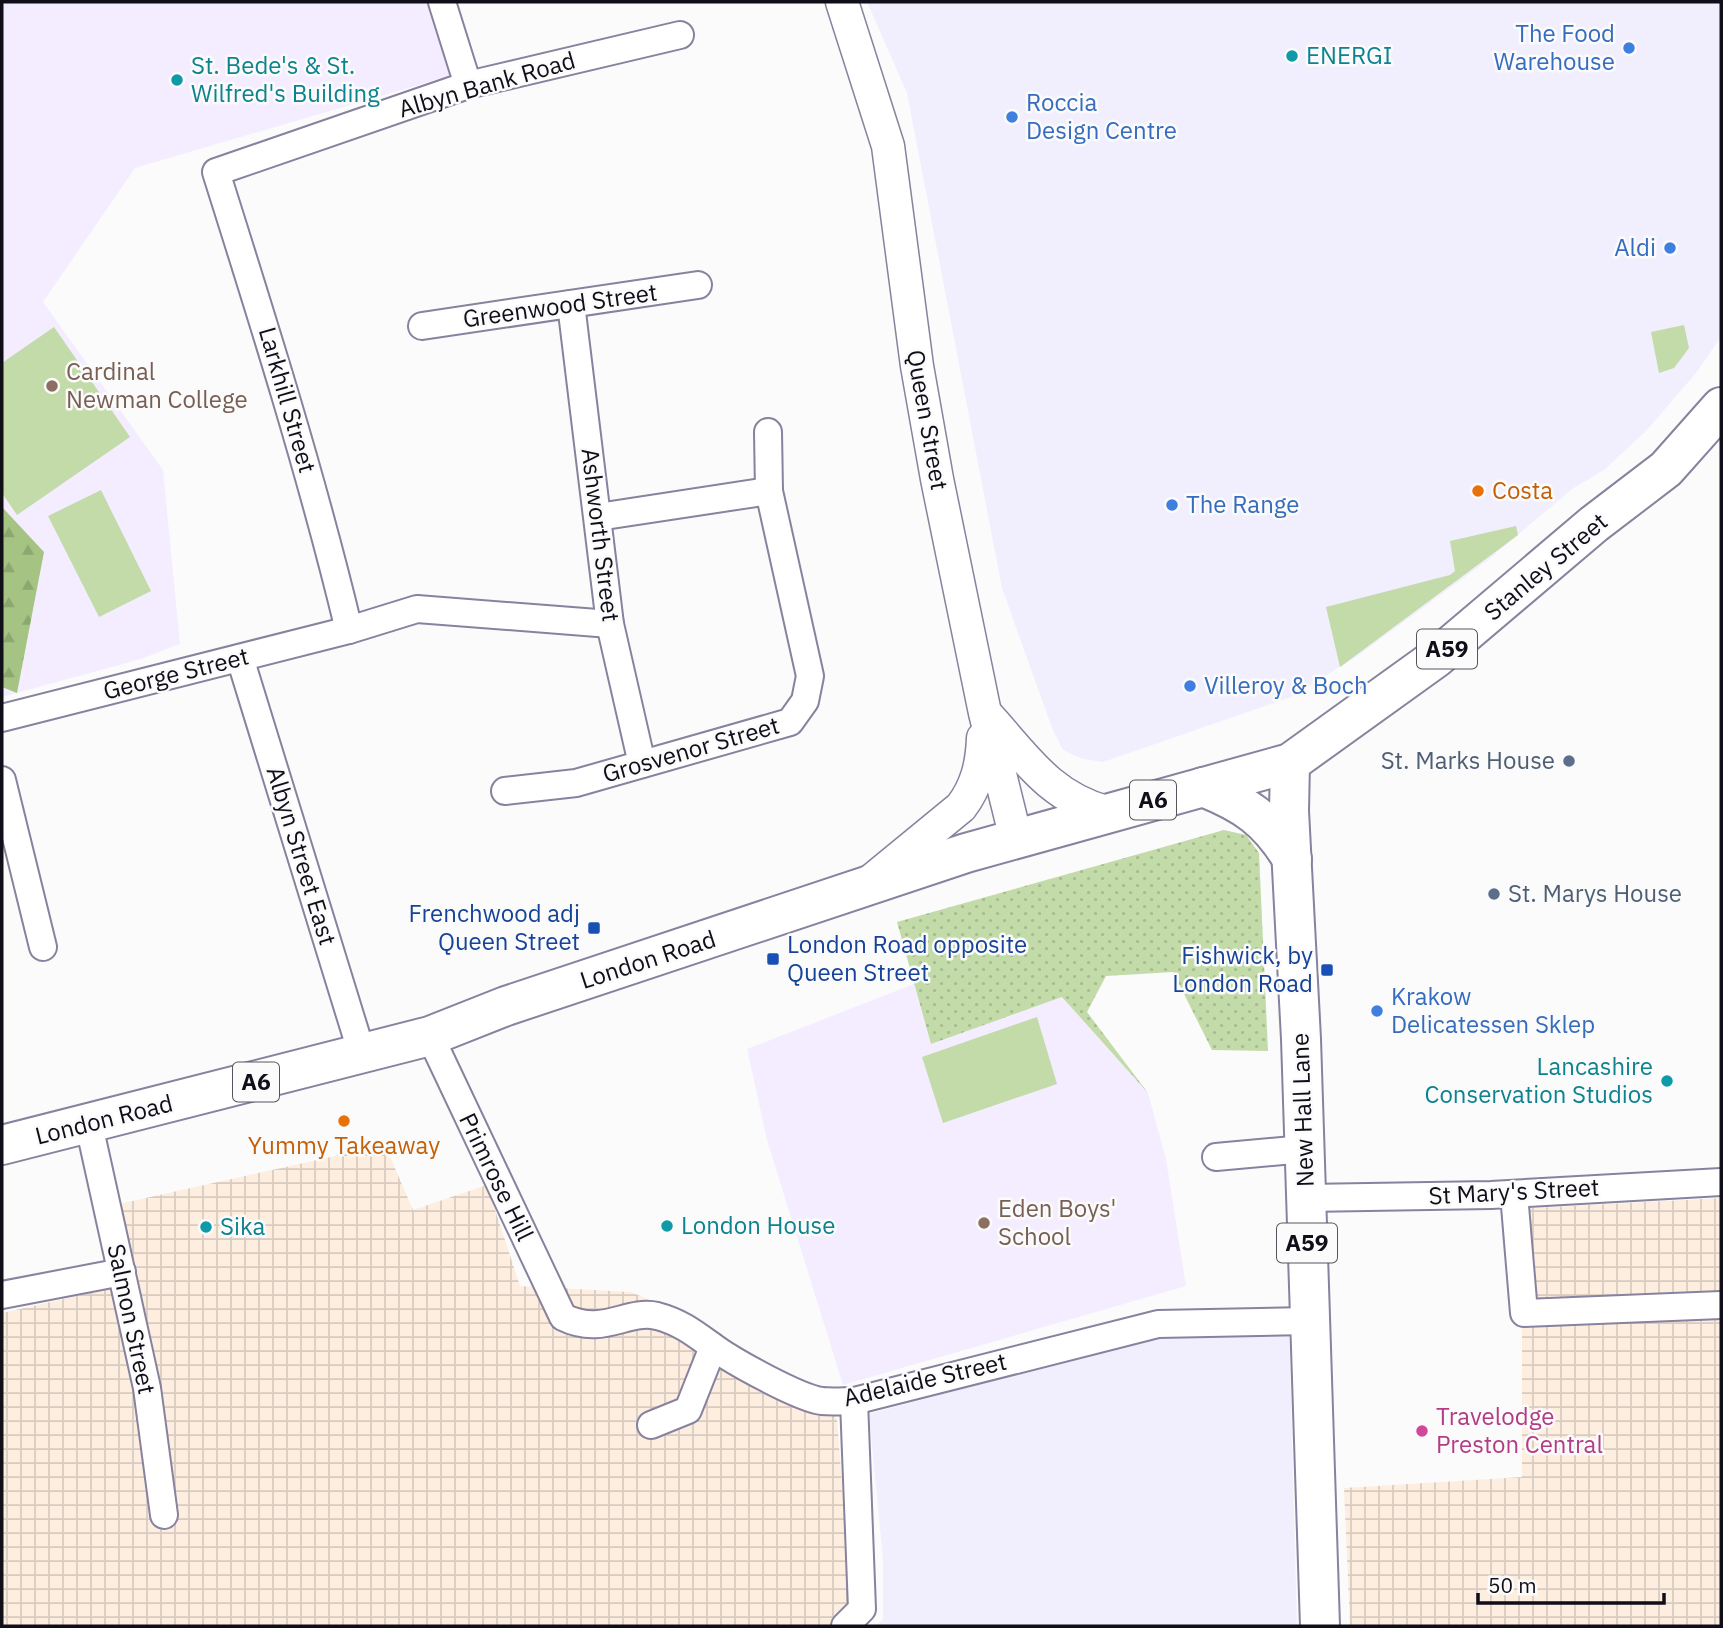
<svg xmlns="http://www.w3.org/2000/svg" width="1723" height="1628" viewBox="0 0 1723 1628" font-family="'IBM Plex Sans',sans-serif">
<style>
.built{fill:#f1eefe}
.industrial{fill:url(#industrial-grid)}
.education{fill:#f4edff}
.grass{fill:#c2dba8}
.forest{fill:url(#forest-firs)}
.park{fill:url(#park-dots)}
.lines{fill:none;stroke-linecap:round;stroke-linejoin:round}
.minor-casing{stroke:#87829e;stroke-width:30}
.tertiary-casing{stroke:#87829e;stroke-width:35}
.trunk-casing{stroke:#87829e;stroke-width:42}
.minor{stroke:#fff;stroke-width:26}
.tertiary{stroke:#fff;stroke-width:32}
.trunk{stroke:#fff;stroke-width:38}
.shop-dot{fill:#3f7fe0;stroke:#fbfbfb;stroke-width:2.5}
.culture-dot{fill:#0f9aa8;stroke:#fbfbfb;stroke-width:2.5}
.education-dot{fill:#8d6e63;stroke:#fbfbfb;stroke-width:2.5}
.food-dot{fill:#e8710a;stroke:#fbfbfb;stroke-width:2.5}
.service-dot{fill:#5c6f8a;stroke:#fbfbfb;stroke-width:2.5}
.transit-dot{fill:#1a4fb4;stroke:#fbfbfb;stroke-width:2.5}
.hotel-dot{fill:#d1479c;stroke:#fbfbfb;stroke-width:2.5}
.labels{text-anchor:middle;stroke-width:5;stroke-linejoin:round;paint-order:stroke}
.shield{fill:#fbfbfb;stroke:#56555d;stroke-width:2}
.shield-label{font-size:23px;font-weight:bold;fill:#100e19}
.shop-label{font-size:24px;fill:#366cbe;stroke:#fbfbfb;text-anchor:start}
.culture-label{font-size:24px;fill:#0d838f;stroke:#fbfbfb;text-anchor:start}
.street-label{font-size:24px;fill:#100e19;stroke:#fbfbfb}
.education-label{font-size:24px;fill:#785e54;stroke:#fbfbfb;text-anchor:start}
.food-label{font-size:24px;fill:#c56008;stroke:#fbfbfb;text-anchor:start}
.service-label{font-size:24px;fill:#4e5e75;stroke:#fbfbfb;text-anchor:end}
.transit-label{font-size:24px;fill:#164399;stroke:#fbfbfb;text-anchor:end}
.hotel-label{font-size:24px;fill:#b23c85;stroke:#fbfbfb;text-anchor:start}
</style>
<defs>
<pattern id="industrial-grid" width="8" height="8" patternUnits="userSpaceOnUse" patternTransform="scale(1.75)"><rect width="8" height="8" fill="#fdeee0"/><path d="M0 4h8M4 0v8" fill="none" stroke="#d8cbc0"/></pattern>
<pattern id="forest-firs" width="22" height="20" patternUnits="userSpaceOnUse" patternTransform="scale(1.75)"><rect width="22" height="20" fill="#a5c483"/><path d="M5 1l3.5 6h-7zM16 11l3.5 6h-7z" fill="#8da771"/></pattern>
<pattern id="park-dots" width="8" height="8" patternUnits="userSpaceOnUse" patternTransform="scale(1.75)"><rect width="8" height="8" fill="#c2dba8"/><path d="M2 2h.1M6 6h.1" fill="none" stroke="#a6bb90" stroke-width="1.8" stroke-linecap="round"/></pattern>
</defs>
<rect width="100%" height="100%" fill="#fbfbfb"/>
<g class="built">
<path d="M867,2h854v335l-25,36 -50,58 -42,39 -32,19 -84,71 -132,97 -65,40 -188,65 -20,-3 -20,-9 -11,-22 -50,-140 -95,-495z"/>
<path d="M1289,1331l8,295h-421l7,-7v-60l-14,-145 304,-82z"/>
</g>
<g class="industrial">
<path d="M385,1145l28,65 74,-25 33,101 111,6 79,34 127,92 14,189 -10,19h-839v-313l133,-30 -16,-79z"/>
<path d="M1721,1198v428h-371l-6,-138 178,-11v-205l-8,-63z"/>
</g>
<g class="education">
<path d="M2,2h431l23,72 -321,94 -92,134 120,168 17,174 -39,15 -139,38z"/>
<path d="M914,984l17,60 131,-47 86,96 18,66 20,127 -343,99 -76,-245 -20,-91z"/>
</g>
<g class="grass">
<path d="M1684,325l5,23 -15,20 -15,5 -8,-41z"/>
<path d="M54,327l76,110 -113,78 -15,-22v-130z"/>
<path d="M101,490l50,101 -52,26 -51,-101z"/>
<path d="M1516,526l2,9 -178,132 -14,-60 124,-32 5,-4 -5,-30z"/>
<path d="M1037,1017l20,67 -114,39 -21,-66z"/>
</g>
<path class="forest" d="M2,507l42,45 -27,141 -15,-6z"/>
<path class="park" d="M1224,830l22,5 13,18 9,198 -56,-1 -39,-78 -67,4 -19,36 61,81 -86,-96 -131,47 -34,-122z"/>
<g class="lines">
<g class="minor-casing">
<g id="minor">
<path d="M442,2l26,83"/>
<path d="M571,304l39,320 32,140"/>
<path d="M422,326l276,-41"/>
<path d="M598,517l171,-26"/>
<path d="M349,630c-37,-154 -85,-306 -133,-458l252,-87 212,-50"/>
<path d="M240,658l122,396"/>
<path d="M2,718l347,-88 68,-21 193,15"/>
<path d="M2,780l41,167"/>
<path d="M505,791l71,-8 214,-61 15,-21 5,-25 -41,-185 -1,-59"/>
<path d="M430,1036l133,281c41,20 63,-8 94,-1 23,6 37,17 55,30 20,15 87,52 110,55 11,1 22,0 32,0l304,-77 150,-3"/>
<path d="M89,1125l58,263 17,127"/>
<path d="M1216,1157l88,-8"/>
<path d="M1514,1194l10,119 197,-8"/>
<path d="M1306,1198l185,-3 230,-13"/>
<path d="M2,1295l120,-23"/>
<path d="M651,1425l37,-15 25,-63"/>
<path d="M845,1626l17,-17 -8,-208"/>
</g>
</g>
<g class="tertiary-casing">
<g id="tertiary">
<path d="M842,2l46,144 29,220 20,113 48,234 31,126"/>
<path d="M986,714c39,42 62,82 120,98"/>
<path d="M872,880l89,-73c16,-21 21,-43 22,-69"/>
</g>
</g>
<g class="trunk-casing">
<g id="trunk">
<path d="M1290,763l-1,48 12,228 19,587"/>
<path d="M1203,787c42,17 65,32 89,72"/>
<path d="M2,1145l428,-109 76,-30 460,-153 324,-90 146,-105 158,-134 72,-55 55,-62"/>
</g>
</g>
<use href="#minor" class="minor"/>
<use href="#tertiary" class="tertiary"/>
<use href="#trunk" class="trunk"/>
</g>
<g class="shop-dot">
<circle cx="1629" cy="48" r="7"/>
<circle cx="1012" cy="117" r="7"/>
<circle cx="1670" cy="248" r="7"/>
<circle cx="1172" cy="505" r="7"/>
<circle cx="1190" cy="686" r="7"/>
<circle cx="1377" cy="1011" r="7"/>
</g>
<g class="culture-dot">
<circle cx="1292" cy="56" r="7"/>
<circle cx="177" cy="80" r="7"/>
<circle cx="1667" cy="1081" r="7"/>
<circle cx="667" cy="1226" r="7"/>
<circle cx="206" cy="1227" r="7"/>
</g>
<g class="education-dot">
<circle cx="52" cy="386" r="7"/>
<circle cx="984" cy="1223" r="7"/>
</g>
<g class="food-dot">
<circle cx="1478" cy="491" r="7"/>
<circle cx="344" cy="1121" r="7"/>
</g>
<g class="service-dot">
<circle cx="1569" cy="761" r="7"/>
<circle cx="1494" cy="894" r="7"/>
</g>
<g class="transit-dot">
<rect x="587" y="921" width="14" height="14" rx="3.5"/>
<rect x="766" y="952" width="14" height="14" rx="3.5"/>
<rect x="1320" y="963" width="14" height="14" rx="3.5"/>
</g>
<circle class="hotel-dot" cx="1422" cy="1431" r="7"/>
<g class="labels">
<g class="shield">
<rect x="1417" y="629.5" width="60" height="39" rx="5"/>
<rect x="1130" y="780.5" width="46" height="39" rx="5"/>
<rect x="233" y="1062.5" width="46" height="39" rx="5"/>
<rect x="1277" y="1223.5" width="60" height="39" rx="5"/>
</g>
<g class="shield-label">
<text x="1447" y="657">A59</text>
<text x="1153" y="808">A6</text>
<text x="256" y="1090">A6</text>
<text x="1307" y="1251">A59</text>
</g>
<g class="shop-label">
<text x="1615" y="42" text-anchor="end">The Food<tspan x="1615" dy="28">Warehouse</tspan></text>
<text x="1026" y="111">Roccia<tspan x="1026" dy="28">Design Centre</tspan></text>
<text x="1656" y="256" text-anchor="end">Aldi</text>
<text x="1186" y="513">The Range</text>
<text x="1204" y="694">Villeroy &amp; Boch</text>
<text x="1391" y="1005">Krakow<tspan x="1391" dy="28">Delicatessen Sklep</tspan></text>
</g>
<g class="culture-label">
<text x="1306" y="64">ENERGI</text>
<text x="191" y="74">St. Bede's &amp; St.<tspan x="191" dy="28">Wilfred's Building</tspan></text>
<text x="1653" y="1075" text-anchor="end">Lancashire<tspan x="1653" dy="28">Conservation Studios</tspan></text>
<text x="681" y="1234">London House</text>
<text x="220" y="1235">Sika</text>
</g>
<g class="street-label">
<text transform="translate(487 85) rotate(-16)" y="8">Albyn Bank Road</text>
<text transform="translate(560 306) rotate(-8)" y="8">Greenwood Street</text>
<text transform="translate(287 400) rotate(74)" y="8">Larkhill Street</text>
<text transform="translate(927 420) rotate(80)" y="8">Queen Street</text>
<text transform="translate(600 535) rotate(83)" y="8">Ashworth Street</text>
<text transform="translate(1546 567) rotate(-40)" y="8">Stanley Street</text>
<text transform="translate(176 674) rotate(-14)" y="8">George Street</text>
<text transform="translate(691 750) rotate(-16)" y="8">Grosvenor Street</text>
<text transform="translate(301 856) rotate(73)" y="8">Albyn Street East</text>
<text transform="translate(648 960) rotate(-18)" y="8">London Road</text>
<text transform="translate(1303 1110) rotate(-92)" y="8">New Hall Lane</text>
<text transform="translate(104 1120) rotate(-14)" y="8">London Road</text>
<text transform="translate(496 1177) rotate(64)" y="8">Primrose Hill</text>
<text transform="translate(1514 1192) rotate(-3)" y="8">St Mary's Street</text>
<text transform="translate(131 1319) rotate(78)" y="8">Salmon Street</text>
<text transform="translate(925 1380) rotate(-13)" y="8">Adelaide Street</text>
</g>
<g class="education-label">
<text x="66" y="380">Cardinal<tspan x="66" dy="28">Newman College</tspan></text>
<text x="998" y="1217">Eden Boys'<tspan x="998" dy="28">School</tspan></text>
</g>
<g class="food-label">
<text x="1492" y="499">Costa</text>
<text x="344" y="1154" text-anchor="middle">Yummy Takeaway</text>
</g>
<g class="service-label">
<text x="1555" y="769">St. Marks House</text>
<text x="1508" y="902" text-anchor="start">St. Marys House</text>
</g>
<g class="transit-label">
<text x="580" y="922">Frenchwood adj<tspan x="580" dy="28">Queen Street</tspan></text>
<text x="787" y="953" text-anchor="start">London Road opposite<tspan x="787" dy="28">Queen Street</tspan></text>
<text x="1313" y="964">Fishwick, by<tspan x="1313" dy="28">London Road</tspan></text>
</g>
<g class="hotel-label">
<text x="1436" y="1425">Travelodge<tspan x="1436" dy="28">Preston Central</tspan></text>
</g>
</g>
<rect width="1723" height="1628" fill="none" stroke="#100e19" stroke-width="7"/>
<path d="M1478 1593v10h186v-10" fill="none" stroke="#100e19" stroke-width="3.5"/>
<text x="1488" y="1593" font-size="21" fill="#100e19" stroke="#fbfbfb" stroke-width="5" paint-order="stroke">50 m</text>
</svg>
